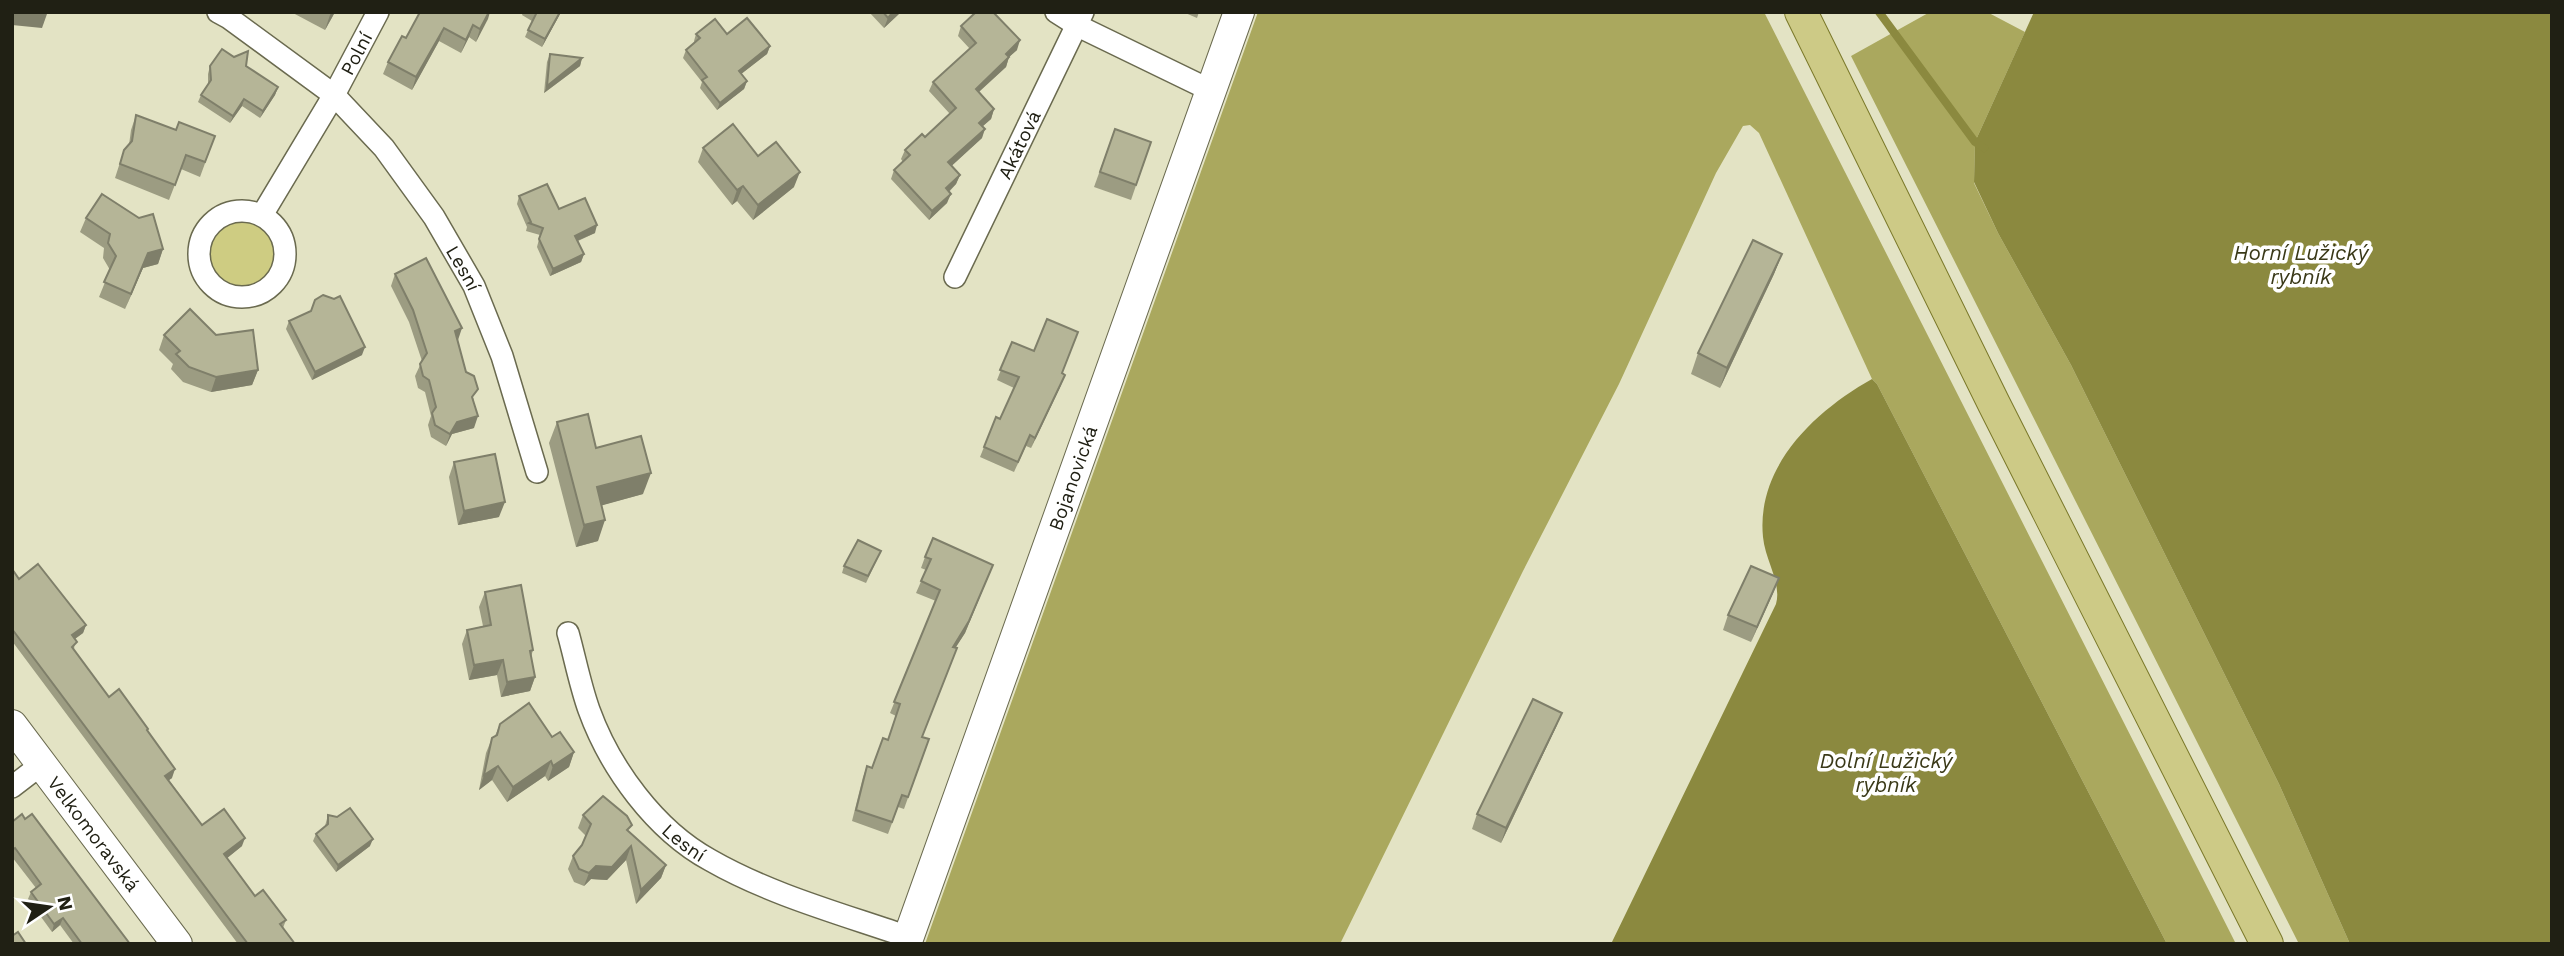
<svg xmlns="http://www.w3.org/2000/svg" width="2564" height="956" viewBox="0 0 2564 956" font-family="'Work Sans',sans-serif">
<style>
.green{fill:#cecc82}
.forest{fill:#aaa85e}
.water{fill:#8b893f}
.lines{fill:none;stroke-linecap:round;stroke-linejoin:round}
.stream{stroke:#8b893f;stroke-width:8}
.street-casing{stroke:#6a6a4f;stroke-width:24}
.secondary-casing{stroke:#6a6a4f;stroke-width:32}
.primary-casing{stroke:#7a7829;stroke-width:34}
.street{stroke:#fff;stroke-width:21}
.secondary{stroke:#fff;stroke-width:30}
.primary{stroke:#cdca86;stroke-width:32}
.wall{fill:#9c9c82}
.shaded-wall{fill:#7f7f6a}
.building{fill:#b5b597;stroke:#7f7f6a;stroke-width:2}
.labels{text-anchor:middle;stroke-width:7;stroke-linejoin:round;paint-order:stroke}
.street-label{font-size:19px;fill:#202014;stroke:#fff}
.water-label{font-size:21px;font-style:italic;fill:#3a3918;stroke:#fff}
</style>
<rect width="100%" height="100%" fill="#e3e3c4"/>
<circle class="green" cx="243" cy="254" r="36"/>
<g class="forest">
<path d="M1258,12h506l472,932h-69l-290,-560 -5,-5 -113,-246 -9,-8 -7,1 -27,47 -97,211 -96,187 -183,373h-415z"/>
<path d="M1930,12h57l38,20 -50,110 -1,41 24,50 73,132 208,419 71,160h-51l-448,-888z"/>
</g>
<g class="water">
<path d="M2034,12h518v932h-202l-71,-160 -208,-419 -73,-132 -24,-51 1,-40z"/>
<path d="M1872,379l5,5 290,560h-556l165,-340c6,-21 -11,-44 -13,-67 -7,-71 52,-126 109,-158z"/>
</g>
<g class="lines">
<path class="stream" d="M1879,12l96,130 9,6"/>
<g class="street-casing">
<g id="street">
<path id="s1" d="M218,12l11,6 105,77 50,53 50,69 40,69 28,70 35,116"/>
<path d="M1056,12l22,14 134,65"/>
<circle cx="242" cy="254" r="43"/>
<path id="s2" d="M262,215l72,-120 44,-83"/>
<path id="s3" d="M955,277l128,-265"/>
<path id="s4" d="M568,633c7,25 12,52 21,77 21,58 66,120 121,150 61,35 132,54 198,77"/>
<path d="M12,787l30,-23"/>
</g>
</g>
<g class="secondary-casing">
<g id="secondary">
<path id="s5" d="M12,725l165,219"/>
<path id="s6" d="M906,944l333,-932"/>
</g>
</g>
<g class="primary-casing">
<path id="primary" d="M1801,12l193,392 273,540"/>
</g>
<use href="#street" class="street"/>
<use href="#secondary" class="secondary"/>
<use href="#primary" class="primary"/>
</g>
<g class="wall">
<path d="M294,12h41l-10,18 -32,-17z"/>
<path d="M420,12h70l-14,30 -7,-5 -8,16 -22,-12 -27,49 -29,-16 5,-12 18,-24z"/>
<path d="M523,12h38l-19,35 -17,-10 7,-16 -10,-6z"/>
<path d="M869,12h32l-17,16z"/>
<path d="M1183,12h16l-2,6z"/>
<path d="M961,26l56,24 -8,7 -3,10 -27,25 15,17 -3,10 -8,7 -1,12 -31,28 9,9 -4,9 -7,8 -2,11 -18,17 -38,-41 3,-9 9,-8 -2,-3 4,-9 20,-13 25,-23 -21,-23 4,-9 37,-33 -12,-13z"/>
<path d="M696,34h31l43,12 -3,8 -26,20 6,7 -3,8 -27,21 -17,-22 2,-6 -19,-24 3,-8 9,-7 -1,-2z"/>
<path d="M550,54l32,4 -2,8 -36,27 3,-31z"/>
<path d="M210,66h36l32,21 -3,8 -15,23 -18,-12 -12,17 -32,-21 3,-7 7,-11v-10z"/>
<path d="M136,115l40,15 39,6 -15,41 -19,-8 -12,31 -54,-22 9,-28 5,-5 2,-15z"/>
<path d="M1115,129l36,13 -20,58 -37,-13z"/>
<path d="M703,148l55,8 36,31 -41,33 -16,-19 -5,4 -34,-43z"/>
<path d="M519,196l40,13 36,24 -17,8 6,13 -3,8 -31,14 -13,-29 3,-12 -14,-4 1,-4 -10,-23z"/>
<path d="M86,218l77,31 -5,15 -15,4 -18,41 -26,-12 11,-27 -7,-12 1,-10 -24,-16z"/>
<path d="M1782,254l-8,20 -54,114 -29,-14 7,-21z"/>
<path d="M395,274l62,66 17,61v27l-22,6 -6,12 -15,-9 -3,-12 3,-9 -6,-24 -7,-4 -3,-12 7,-15 -13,-39 -18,-36z"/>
<path d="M289,321l73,34 -50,25 -26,-51z"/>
<path d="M164,335h52l42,35 -6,15 -41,7 -28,-10 -12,-13 2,-5 -14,-14z"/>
<path d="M1012,342l50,31 -1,12 -30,63 -5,-2 -12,26 -34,-15 4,-10 16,-28 14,-31 -17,-8z"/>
<path d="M557,422l39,26 47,46 -41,11 -4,36 -22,6 -27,-104z"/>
<path d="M454,462l45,55 -41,8 -9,-48z"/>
<path d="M881,551l-15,32 -24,-10 2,-7z"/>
<path d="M925,557l68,8 -28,68 -10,15 -33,89 7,2 -25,70 -6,-2 -10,27 -36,-13 11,-44 4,-11 5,2 16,-28 8,-24 -6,-3 46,-112 -20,-8 10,-23 -5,-2z"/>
<path d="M12,569l7,10 67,46 -3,8 -8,6 -1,11 35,47 38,34 25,47 -3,2 33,45 40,21 -15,12 28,38 31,24 -3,8 12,16h-57l-226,-303z"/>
<path d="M1779,578l-6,15 -22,49 -28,-12 5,-15z"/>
<path d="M485,592l48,58 -2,7 4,20 -5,14 -29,6 -4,-22 -28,5 -7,-36 5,-14 16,-4 -4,-19z"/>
<path d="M1562,713l-6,14 -55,116 -29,-14 5,-15z"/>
<path d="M500,724l52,13 22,15 -5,15 -21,14 -3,-5 -38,26 -15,-22 -13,10 7,-37 6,-15 3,-2z"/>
<path d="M328,815l42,31 -34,26 -23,-31 3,-7 9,-8z"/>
<path d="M583,815l47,17 36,33 -5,13 -25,26 -10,-44 -19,20 -16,-1 -7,7 -10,-4 -6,-13 5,-13 9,-11 4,-9 -8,-8z"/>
<path d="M25,819l105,125h-56l-14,-19 -8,7 -24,-33 3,-7 5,-4 -24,-31v-35z"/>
</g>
<g class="shaded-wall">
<path d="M12,12h20l15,2 -5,14 -30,-3z"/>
<path d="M332,12h3l-10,18 5,-15z"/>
<path d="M489,12h1l-2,7 -12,23 4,-13z"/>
<path d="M560,12h1l-19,35 3,-8z"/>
<path d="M893,12h8l-17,16 4,-10z"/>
<path d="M473,25l-4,12 -8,16 5,-13z"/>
<path d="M444,28l-5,13 -27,49 4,-13z"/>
<path d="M1020,40l-3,10 -8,7 -3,10 -34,31 4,-9 30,-35z"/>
<path d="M770,46l-3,8 -31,24 3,-7z"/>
<path d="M582,58l-2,8 -36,27 3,-7z"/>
<path d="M747,81l-3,8 -27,21 3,-7z"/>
<path d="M278,87l-3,8 -15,23 3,-7z"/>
<path d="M244,99l-2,7 -12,17 3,-7z"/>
<path d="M994,109l-3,10 -15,13 3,-9z"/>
<path d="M985,129l-3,9 -37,34 3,-10z"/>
<path d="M800,172l-6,15 -41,33 5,-15z"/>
<path d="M960,175l-4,9 -14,14 4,-10z"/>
<path d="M743,186l-6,15 -5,4 5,-15z"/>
<path d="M951,194l-4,9 -18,17 3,-9z"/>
<path d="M597,225l-2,8 -23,10 3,-7z"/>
<path d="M163,249l-5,15 -15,4 -18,41 23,-56z"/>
<path d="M584,254l-3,8 -31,14 3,-7z"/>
<path d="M1782,254l-8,20 -54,114 7,-20z"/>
<path d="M462,328l-4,12 -3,-9z"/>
<path d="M365,347l-3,8 -50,25 3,-8z"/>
<path d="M258,370l-6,15 -41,7 5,-15z"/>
<path d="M1065,375l-4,10 -30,63 4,-10z"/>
<path d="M478,416l-4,12 -22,6 -6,12 4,-12 7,-12z"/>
<path d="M651,473l-8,21 -54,15 8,-22z"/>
<path d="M505,502l-6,15 -41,8 6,-14z"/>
<path d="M605,520l-7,21 -22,6 8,-22z"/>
<path d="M993,565l-28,68 -16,25 4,-11z"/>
<path d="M1779,578l-6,15 -22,49 6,-15z"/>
<path d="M86,625l-3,8 -14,10 3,-8z"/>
<path d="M503,660l-6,15 -28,5 5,-15z"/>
<path d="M535,677l-5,14 -29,6 6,-15z"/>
<path d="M1562,713l-6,14 -55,116 5,-15z"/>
<path d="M574,752l-5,15 -21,14 5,-15z"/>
<path d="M551,761l-6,15 -38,26 6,-15z"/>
<path d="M498,766l-6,14 -13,10 5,-15z"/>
<path d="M175,769l-3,9 -10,7 3,-9z"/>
<path d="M245,838l-3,8 -21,17 3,-9z"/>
<path d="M373,839l-3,7 -34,26 2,-7z"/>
<path d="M631,846l-5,14 -19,20 -16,-1 -7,7 5,-13 7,-7z"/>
<path d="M666,865l-5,13 -25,26 5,-14z"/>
<path d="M63,918l-3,7 -8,7 2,-8z"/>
</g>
<g class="building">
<path d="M420,12h69l-9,17 -7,-4 -7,15 -22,-12 -28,49 -28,-15 14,-26 4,2z"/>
<path d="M534,12h26l-15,27 -17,-9 8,-16z"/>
<path d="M883,12h10l-5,6z"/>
<path d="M976,12h17l27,28 -14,14 3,3 -33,32 18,20 -15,14 6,6 -37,33 12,13 -14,13 5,6 -19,17 -38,-41 16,-15 -5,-5 17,-16 3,3 31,-29 -23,-26 43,-39 -15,-17z"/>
<path d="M747,18l23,28 -31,25 8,10 -27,22 -18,-23 5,-3 -21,-27 14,-12 -4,-4 19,-15 12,15z"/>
<path d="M222,49l12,8 14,-6 -2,15 32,21 -15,24 -19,-12 -11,17 -32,-21 10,-15 -1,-14z"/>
<path d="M550,54l32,4 -35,28z"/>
<path d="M136,115l40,15 3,-8 36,14 -10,26 -19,-7 -11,30 -55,-21 4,-14 8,-9z"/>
<path d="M733,124l25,32 18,-14 24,30 -42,33 -15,-19 -6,4 -34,-42z"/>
<path d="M1115,129l36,13 -15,43 -36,-13z"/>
<path d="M547,184l12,25 26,-11 12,27 -22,11 9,18 -31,15 -14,-30 4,-11 -14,-5 2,-1 -12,-26z"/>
<path d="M102,194l37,24 14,-4 10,35 -15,4 -17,41 -27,-12 12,-26 -8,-13 2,-9 -24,-16z"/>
<path d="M1753,240l29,14 -55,114 -29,-15z"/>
<path d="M426,258l36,70 -7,3 11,41 8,4 4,13 -6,8 6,19 -21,6 -7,12 -15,-9 -3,-12 4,-6 -7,-27 -6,-4 -3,-12 7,-11 -14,-43 -18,-36z"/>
<path d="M323,295l11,4 6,-3 25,51 -50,25 -26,-51 22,-10 4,-11z"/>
<path d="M190,309l26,26 37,-5 5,40 -42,7 -27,-10 -13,-13 4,-3 -16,-16z"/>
<path d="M1047,319l31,13 -16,41 3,2 -30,63 -5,-3 -12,27 -34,-15 12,-30 4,2 19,-42 -19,-7 12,-28 22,9z"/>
<path d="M588,414l8,34 45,-12 10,37 -54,14 8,33 -21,5 -27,-103z"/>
<path d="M495,454l10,48 -41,9 -10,-49z"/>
<path d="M933,538l60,27 -24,56 -16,26 4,1 -35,89 7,2 -21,58 -6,-2 -10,27 -36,-12 11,-44 5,2 11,-30 5,2 12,-36 -6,-2 46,-112 -19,-9 10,-22 -6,-2z"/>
<path d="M858,540l23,11 -13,25 -24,-10z"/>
<path d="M38,564l48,61 -14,10 5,7 -5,5 37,50 10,-8 29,40 -1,1 28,39 -10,7 37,49 22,-16 21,29 -21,16 31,42 8,-6 23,30 -6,4 15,20h-47l-236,-315v-60l7,10z"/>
<path d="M1751,566l28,12 -22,49 -29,-12z"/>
<path d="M521,585l12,65 -3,1 5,26 -28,5 -4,-22 -29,5 -7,-35 24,-5 -6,-33z"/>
<path d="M1533,699l29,14 -56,115 -29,-14z"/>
<path d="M529,703l23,34 8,-5 14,20 -21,14 -2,-5 -38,26 -15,-21 -14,9 8,-37 5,-3 3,-11z"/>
<path d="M603,796l24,20 5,9 -5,5 39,35 -25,25 -10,-44 -19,21 -16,-1 -7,7 -10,-4 -6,-13 9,-11 9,-21 -8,-9z"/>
<path d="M350,808l23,31 -35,26 -22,-31 12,-10v-9l9,2z"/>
<path d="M22,814l3,5 7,-5 98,130h-48l-19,-26 -9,6 -23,-32 10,-8 -26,-36 -3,2v-28z"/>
<path d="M18,932l8,12h-14v-8z"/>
</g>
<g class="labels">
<g class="street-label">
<text dy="7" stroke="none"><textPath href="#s2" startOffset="187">Polní</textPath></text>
<text dy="7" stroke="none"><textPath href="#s3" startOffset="147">Akátová</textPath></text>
<text dy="7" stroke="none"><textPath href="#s1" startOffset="360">Lesní</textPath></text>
<text dy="7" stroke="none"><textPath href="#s6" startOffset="495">Bojanovická</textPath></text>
<text dy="7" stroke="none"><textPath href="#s5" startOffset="136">Velkomoravská</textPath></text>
<text dy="7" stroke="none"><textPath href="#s4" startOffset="245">Lesní</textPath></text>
</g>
<g class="water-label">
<text x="2301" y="260">Horní Lužický<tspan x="2301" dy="24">rybník</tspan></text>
<text x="1886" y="768">Dolní Lužický<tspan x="1886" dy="24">rybník</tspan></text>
</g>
</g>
<rect width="2564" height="956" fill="none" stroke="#202014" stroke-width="28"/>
<g transform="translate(49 907) rotate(77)" stroke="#ffffff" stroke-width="5" paint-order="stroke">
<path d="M0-5L12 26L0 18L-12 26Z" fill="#202014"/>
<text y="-10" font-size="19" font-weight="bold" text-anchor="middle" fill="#202014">N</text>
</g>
</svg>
